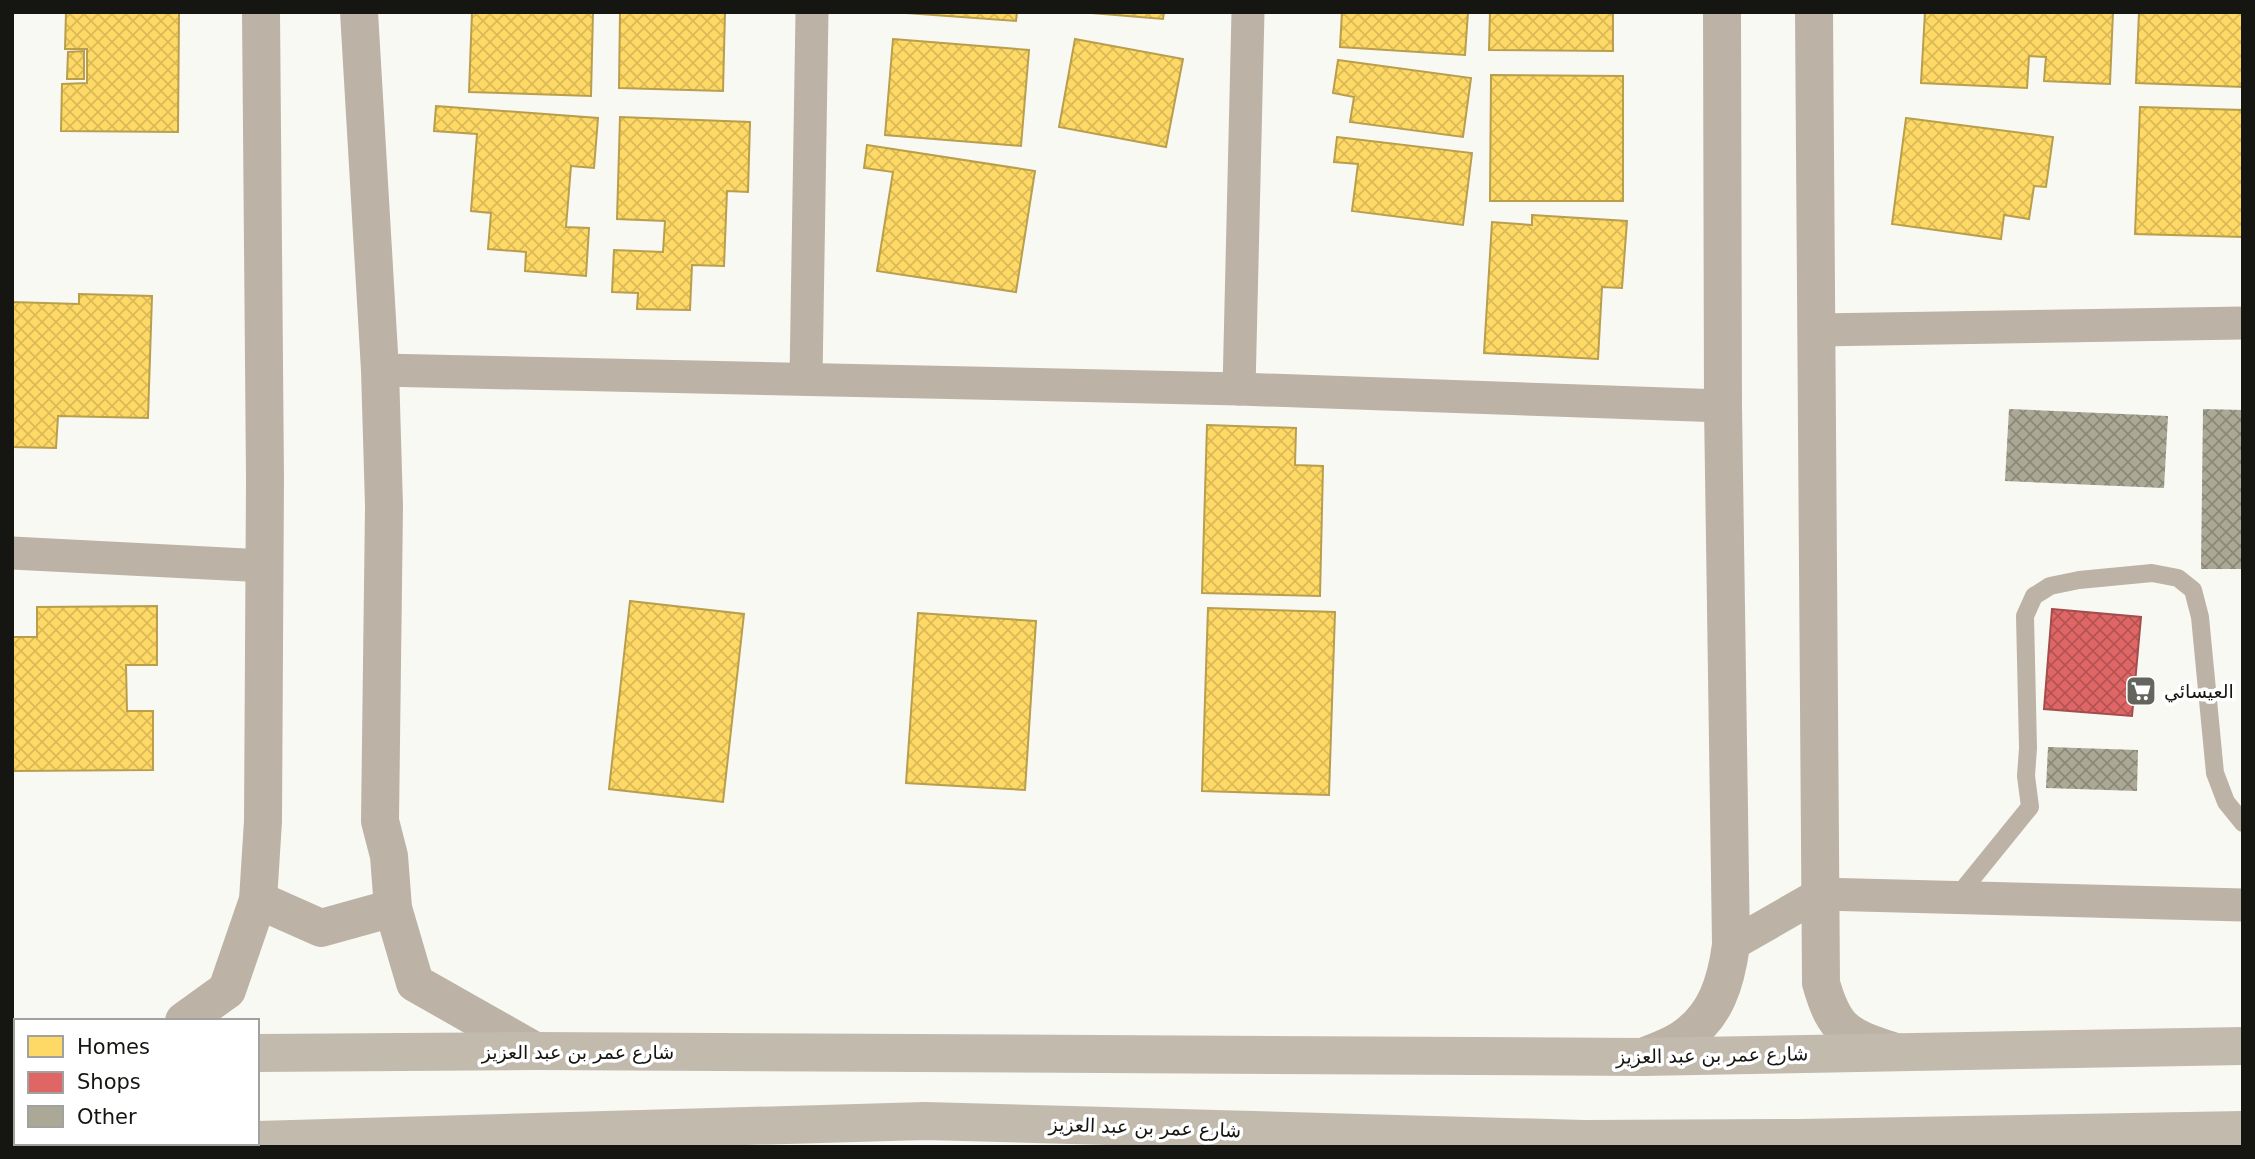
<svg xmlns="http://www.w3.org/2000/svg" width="2255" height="1159" viewBox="0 0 2255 1159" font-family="'DejaVu Sans',Vazirmatn,sans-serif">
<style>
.homes{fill:url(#homes-cross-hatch);stroke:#b99e4c;stroke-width:2}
.shops{fill:url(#shops-cross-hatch);stroke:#a34e4c;stroke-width:2}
.building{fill:url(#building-cross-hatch)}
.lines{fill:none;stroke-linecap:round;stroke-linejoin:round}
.service{stroke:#bdb2a6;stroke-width:18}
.minor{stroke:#bdb2a6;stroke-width:33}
.tertiary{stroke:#bdb2a6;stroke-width:38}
.secondary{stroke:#c3baae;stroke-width:38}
.labels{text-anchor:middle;stroke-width:7;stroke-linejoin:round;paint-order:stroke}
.poi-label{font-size:19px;fill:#151511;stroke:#fff;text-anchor:start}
.street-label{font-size:19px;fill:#151511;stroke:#fff}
</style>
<defs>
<pattern id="homes-cross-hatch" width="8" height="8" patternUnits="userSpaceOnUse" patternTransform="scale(1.75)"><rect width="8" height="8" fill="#ffd966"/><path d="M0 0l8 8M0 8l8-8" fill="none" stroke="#dab957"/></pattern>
<pattern id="shops-cross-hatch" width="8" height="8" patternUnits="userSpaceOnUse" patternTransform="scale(1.75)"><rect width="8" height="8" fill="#e06666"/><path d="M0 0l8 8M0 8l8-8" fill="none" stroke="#b45353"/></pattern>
<pattern id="building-cross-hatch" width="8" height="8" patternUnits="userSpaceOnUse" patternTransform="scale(1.75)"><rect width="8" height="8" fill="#aba895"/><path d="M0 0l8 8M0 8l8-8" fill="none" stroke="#8a8878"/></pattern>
</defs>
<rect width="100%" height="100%" fill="#f9f9f4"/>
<g class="homes">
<path d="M66,12h113l-1,120 -117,-1 1,-47 25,-1v-34h-22z"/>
<path d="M472,12h121l-2,84 -122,-4z"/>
<path d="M620,12h105l-2,79 -104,-3z"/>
<path d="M892,12h125l-1,9z"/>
<path d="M1079,12h85l-1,7z"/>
<path d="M1342,12h126l-3,43 -125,-8z"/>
<path d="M1490,12h123v39l-124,-1z"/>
<path d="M1925,12h188l-3,72 -66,-3 2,-24 -17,-1 -2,32 -106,-5z"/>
<path d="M2139,12h104v75l-107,-4z"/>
<path d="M893,39l136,11 -8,96 -136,-11z"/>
<path d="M1075,39l108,20 -17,88 -107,-20z"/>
<path d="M84,51v28h-17l1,-27z"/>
<path d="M1338,60l133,18 -8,59 -113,-15 4,-25 -21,-4z"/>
<path d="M1491,75l132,1v125h-133z"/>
<path d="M436,106l162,12 -4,50 -23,-2 -5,61 23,1 -3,48 -61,-5 1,-19 -38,-3 3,-36 -20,-2 6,-77 -43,-3z"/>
<path d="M2140,107l103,3v127l-108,-3z"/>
<path d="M620,117l130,5 -2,70 -21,-1 -3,75 -32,-1 -2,45 -53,-1 1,-16 -26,-1 2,-42 49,2 2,-31 -48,-2z"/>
<path d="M1906,118l147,19 -7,50 -12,-1 -5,33 -25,-4 -3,24 -109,-15z"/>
<path d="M1337,137l135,16 -9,72 -111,-14 6,-47 -24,-2z"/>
<path d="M867,145l168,26 -19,121 -139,-21 16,-99 -29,-4z"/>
<path d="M1532,215l95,6 -5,67 -20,-1 -4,72 -114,-6 8,-131 40,3z"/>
<path d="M79,294l73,2 -4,122 -90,-2 -2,32 -44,-1v-145l67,2z"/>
<path d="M1207,425l89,3 -1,37 28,1 -3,130 -118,-3z"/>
<path d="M630,601l114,13 -21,188 -114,-13z"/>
<path d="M157,606v59h-31l1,46h26v59l-141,1v-134h25v-30z"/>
<path d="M1208,608l127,4 -6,183 -127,-4z"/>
<path d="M918,613l118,8 -11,169 -119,-7z"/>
</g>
<path class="shops" d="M2052,609l89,8 -9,99 -88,-7z"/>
<g class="building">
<path d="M2009,409l159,7 -4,72 -159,-7z"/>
<path d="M2203,409l40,1v159h-42z"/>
<path d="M2048,747l90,3 -1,41 -91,-3z"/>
</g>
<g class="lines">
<path class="service" d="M1957,897l73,-90 -4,-31 2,-28 -3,-132 9,-20 16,-10 29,-6 73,-7 26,5 15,12 7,27 15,156 11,29 17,21"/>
<g class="minor">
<path d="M1816,330l427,-7"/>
<path d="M380,370l859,19 484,17"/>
<path d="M806,379l6,-367"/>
<path d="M1239,389l9,-377"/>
<path d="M12,553l253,13"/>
<path d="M1731,945l89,-51 423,11"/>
</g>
<g class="tertiary">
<path d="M359,12l21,358 4,136 -4,315 9,35 4,52 22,75 120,68"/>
<path d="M1814,12l7,971c14,50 27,53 74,69"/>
<path d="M258,900l63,28 72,-20"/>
<path d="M184,1021l43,-31 31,-90 5,-79 2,-342 -4,-467"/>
<path d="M1642,1057c13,-5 28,-10 40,-18 34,-22 44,-57 49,-94l-8,-539 -1,-394"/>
</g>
<g class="secondary">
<path d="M257,1053l278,-2 1107,6 601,-11"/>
<path d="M12,1055h4"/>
<path d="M257,1140l668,-19 659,18 215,-1 444,-8"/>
<path d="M28,1147l120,-4"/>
</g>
</g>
<defs>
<g id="supermarket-square" transform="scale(1.575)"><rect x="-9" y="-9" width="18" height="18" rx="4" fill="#656560" stroke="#fff"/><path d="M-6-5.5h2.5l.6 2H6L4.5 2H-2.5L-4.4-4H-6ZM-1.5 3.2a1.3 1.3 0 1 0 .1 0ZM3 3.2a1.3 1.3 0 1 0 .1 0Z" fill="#fff"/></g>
</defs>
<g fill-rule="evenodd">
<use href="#supermarket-square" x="2141" y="691"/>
</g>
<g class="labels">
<g class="poi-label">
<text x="2164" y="698">العيسائي</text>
</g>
<g class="street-label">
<text x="578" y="1059">شارع عمر بن عبد العزيز</text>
<text transform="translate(1712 1055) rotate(-1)" y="7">شارع عمر بن عبد العزيز</text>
<text transform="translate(1145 1127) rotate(2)" y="7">شارع عمر بن عبد العزيز</text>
</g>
</g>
<rect width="2255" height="1159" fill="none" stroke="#151511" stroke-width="28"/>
<rect x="14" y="1019" width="245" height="126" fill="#ffffff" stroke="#a1a1a0" stroke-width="2"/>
<rect x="28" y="1036" width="35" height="21" fill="#ffd966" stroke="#a1a1a0" stroke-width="2"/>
<text x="77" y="1054" font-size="21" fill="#151511">Homes</text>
<rect x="28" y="1072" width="35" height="21" fill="#e06666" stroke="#a1a1a0" stroke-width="2"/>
<text x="77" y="1089" font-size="21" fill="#151511">Shops</text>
<rect x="28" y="1106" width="35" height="21" fill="#aba895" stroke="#a1a1a0" stroke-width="2"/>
<text x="77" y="1124" font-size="21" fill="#151511">Other</text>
</svg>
